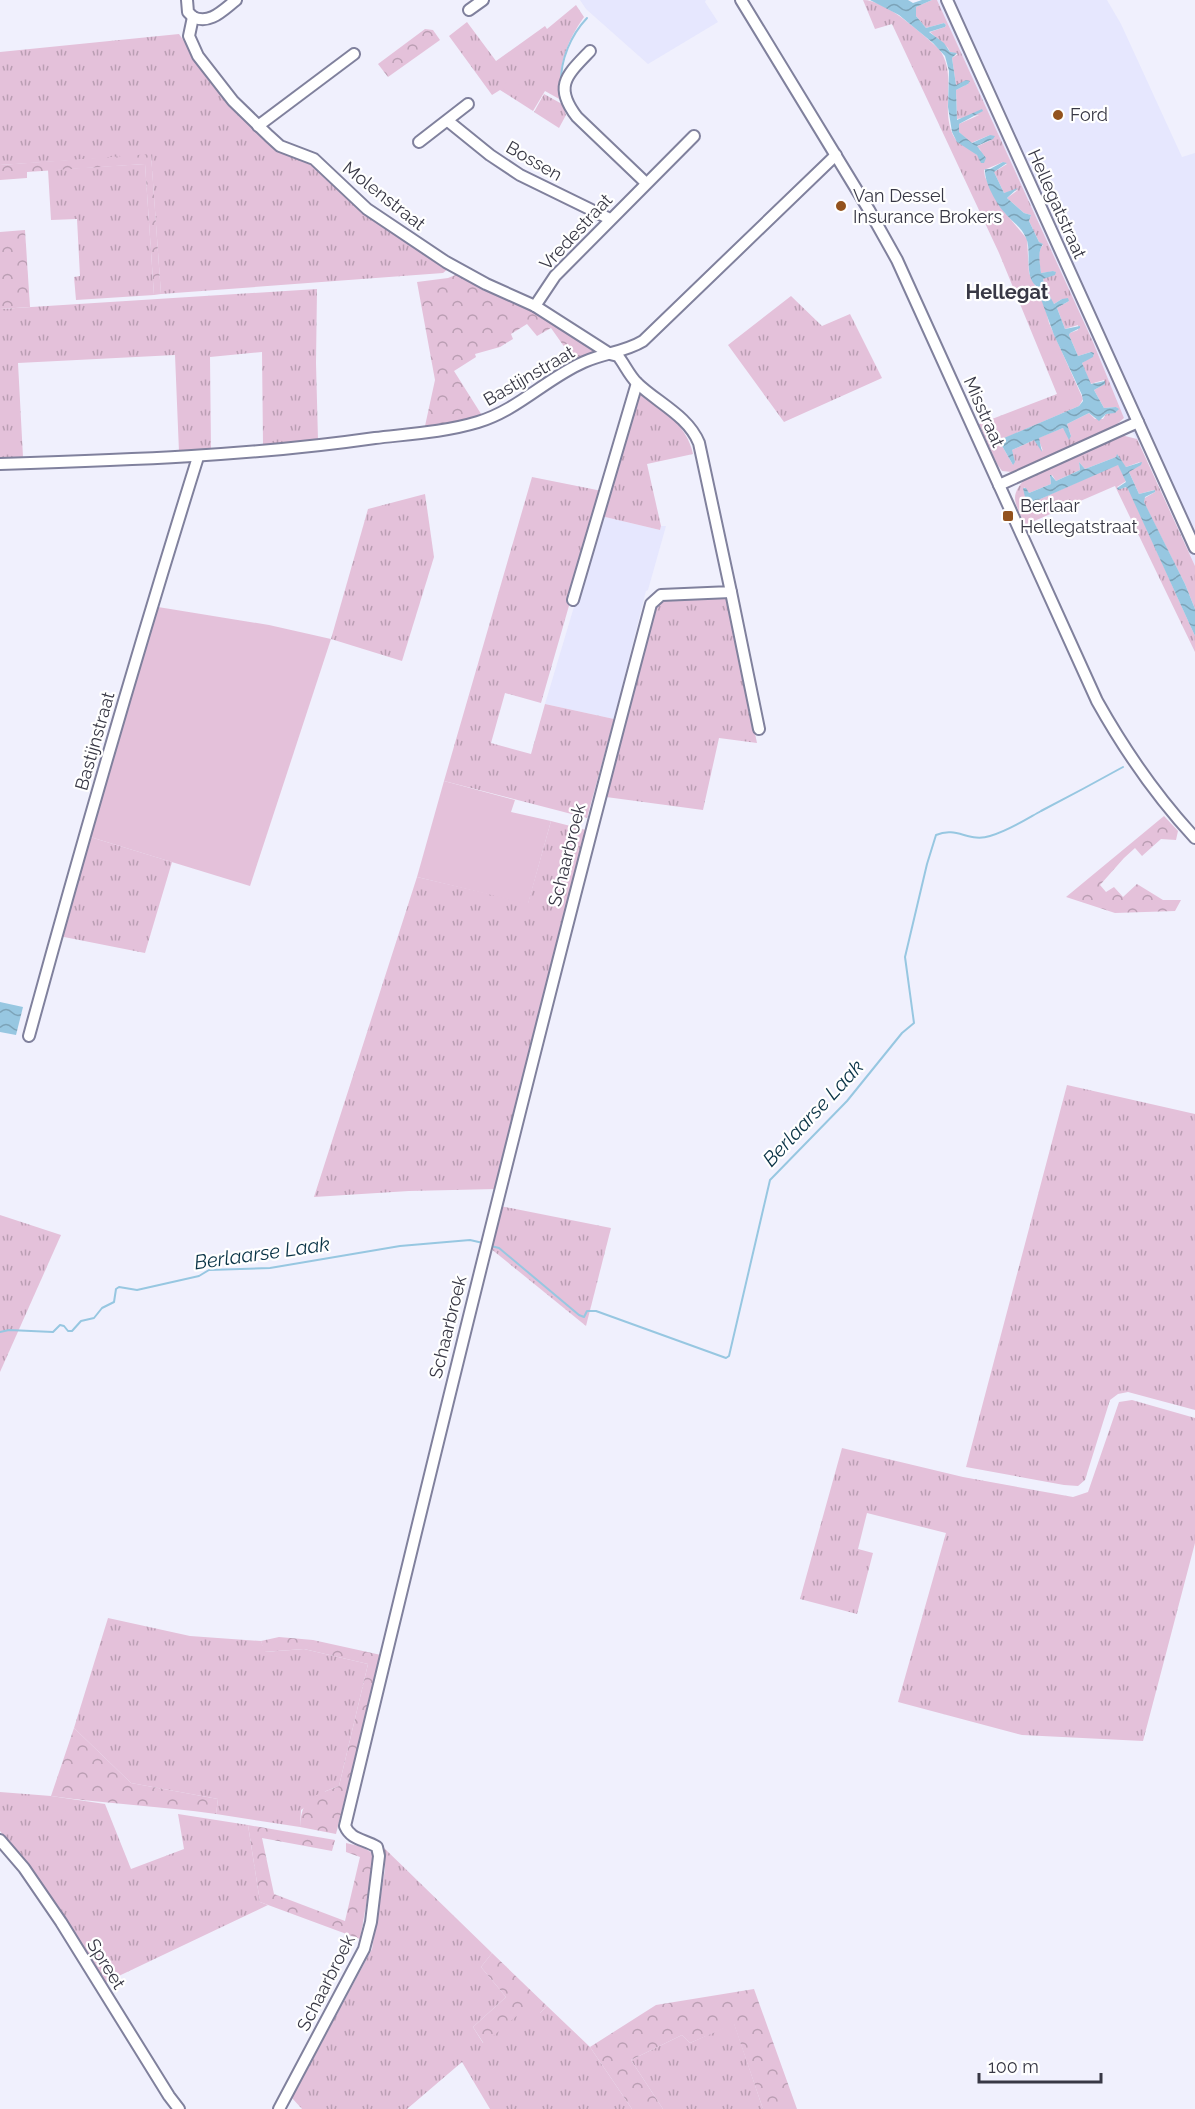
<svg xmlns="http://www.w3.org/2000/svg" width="1195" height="2109" viewBox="0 0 1195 2109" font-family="Raleway,sans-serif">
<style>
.built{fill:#e6e7fe}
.grass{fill:url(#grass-tufts);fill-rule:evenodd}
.forest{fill:url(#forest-crowns)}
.garden{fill:#e4c1da}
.water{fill:url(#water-waves)}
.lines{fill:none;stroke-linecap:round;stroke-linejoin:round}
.stream{stroke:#97c7e1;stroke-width:2}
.minor-casing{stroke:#80819d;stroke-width:14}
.minor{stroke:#fff;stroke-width:10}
.poi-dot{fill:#93521d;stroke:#fff;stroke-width:2}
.labels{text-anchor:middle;stroke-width:4.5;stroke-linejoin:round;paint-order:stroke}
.poi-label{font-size:18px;fill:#383845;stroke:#fff;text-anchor:start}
.street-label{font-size:18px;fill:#383845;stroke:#fff}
.neighbourhood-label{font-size:20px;font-weight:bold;fill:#383845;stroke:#fff}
.water-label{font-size:20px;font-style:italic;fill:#093346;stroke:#fff}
</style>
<defs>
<pattern id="grass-tufts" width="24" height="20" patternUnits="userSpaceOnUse" patternTransform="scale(1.5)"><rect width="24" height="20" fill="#e4c1da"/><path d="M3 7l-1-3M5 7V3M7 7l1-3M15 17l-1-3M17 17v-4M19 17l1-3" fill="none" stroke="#ba9eb3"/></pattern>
<pattern id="forest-crowns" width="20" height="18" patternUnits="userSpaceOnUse" patternTransform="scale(1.5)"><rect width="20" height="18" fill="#e4c1da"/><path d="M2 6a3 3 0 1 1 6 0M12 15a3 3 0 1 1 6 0" fill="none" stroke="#ba9eb3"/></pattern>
<pattern id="water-waves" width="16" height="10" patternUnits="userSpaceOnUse" patternTransform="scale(1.5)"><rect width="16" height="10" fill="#97c7e1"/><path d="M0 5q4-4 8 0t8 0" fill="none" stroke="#7ca3b8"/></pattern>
</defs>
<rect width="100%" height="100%" fill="#f0f0fd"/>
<g class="built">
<path d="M580,0h126l-1,2 13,20 -70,42 -62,-55z"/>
<path d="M937,0h170l14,24 61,133 13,-4v413l-50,-112 -21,-36 -31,-76z"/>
<path d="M601,516l59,14 1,-4h5l-18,64 -2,1 -32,128 -69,-15z"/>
</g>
<g class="grass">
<path d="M863,0c23,0 58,33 76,49 19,26 1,59 14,86 5,11 17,12 25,21 2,2 3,5 5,7l-3,-14 -4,-2 17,-8 -3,-4 -19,8 -12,-11v-8l20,-9 -22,4 -1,-29 12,-6 -12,1 -4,-27 6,-4 -8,-2 -2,-4 -18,-16 15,-5 1,-2 -2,-2 -18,5 -10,-12v-9l16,-7h5l156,342 31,76 -8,7 -104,47 -10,-1 -5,-7 -18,-40 78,-30 -58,-141 -107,-229 -17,5zM1003,162l4,2 -13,8 10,21 14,-3 -11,8 17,15 7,2 -2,6 10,21 4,3c-7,7 -3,20 -2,28l14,-2 -12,8 2,7 -9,1 -7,-14 -2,-34 -25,-30 -17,-32 -1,-7zM1042,295l12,9 8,-5 7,2 -12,7 8,21 13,-4v5l-8,3 -1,2 9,21 13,-4 3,3 -12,8 8,21 14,-4 1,4 -11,6 10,18 12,-1 2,2 -2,3 -10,2 -3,5h-8l-6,-6 -22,11 4,12 -8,-8 -25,10 5,13 -9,-11 -22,10 1,15 -12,-21 4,-6 74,-32 4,-7 -34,-76z"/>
<path d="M576,5l8,12c-19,27 -27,51 -23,83l-16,-9 -12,20 -33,-21 -8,5 -43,-59 18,-14 29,39 49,-35 2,3z"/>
<path d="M179,34l34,48 78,72 24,13 45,42 62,43 27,16 -6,5 -282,21 -10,-139 -151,10v-113z"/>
<path d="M544,94l18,10 4,11 -7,13 -25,-16z"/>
<path d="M145,164l9,131 -78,5 -2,-23 6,-1 -3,-57 -26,1 -3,-50z"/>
<path d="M317,289l-1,74 2,77 -55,5 -1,-93 -52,5 1,93 -32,2 -4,-97 -157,8 5,94 -23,1v-149z"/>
<path d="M791,296l31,30 28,-12 32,64 -98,44 -56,-77z"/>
<path d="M638,390c22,18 49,34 55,64l-46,10 14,62 -1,4 -59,-14z"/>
<path d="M1121,435l16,4 58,127v43l-10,-25 -41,-81 -1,-4 12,-7 -1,-2 -15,4 -10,-22 11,-10 -14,5 -10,-10 -31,12 -6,-7 1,8 -24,11 -4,-6 -2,1 1,8 -22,9 -5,-6 2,15 3,2 89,-40 8,17 -9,6 2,2 8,-2 4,7 64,142v16l-80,-166 -90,39c-9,-21 -17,-28 0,-46z"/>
<path d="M532,477l70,14 -61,212 -36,-10 -14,50 40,11 14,-50 69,15 -27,99 -143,-37z"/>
<path d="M425,494l9,63 -32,104 -71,-22 37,-130z"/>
<path d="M727,597l30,146 -38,-5 -16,72 -97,-13 48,-188 5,-7 6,-2z"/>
<path d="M551,821l35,9 -90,359 -87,2 -95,6 103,-320 111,26z"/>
<path d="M87,836l85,26 -27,91 -86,-17z"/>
<path d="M1067,1085l128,29v296l-67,-18 -10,2 -8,6 -25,80 -7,6 -14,-1 -98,-18z"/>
<path d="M500,1206l111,22 -25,98 -96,-78z"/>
<path d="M0,1215l61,20 -61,137z"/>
<path d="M1132,1400l63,18v125l-52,198 -121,-6 -124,-33 48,-169 -79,-20 -9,36 15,4 -16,61 -57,-15 42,-151 121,29 110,20 15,-5 31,-90z"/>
<path d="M108,1618l82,18 71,5 4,11 39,-3 64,15 -29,122 -13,5 -25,19 -1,17 -84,-13 2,-15 -87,-16 -57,-55z"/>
<path d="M0,1792l51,4 54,8 26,65 53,-20 -6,-35 70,11 12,77 8,3 -164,78 -55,-88 -49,-64z"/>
<path d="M383,1847l109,106 -11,14 25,30 -33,30 10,16 37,-31 20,1 7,-7 43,41 42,62h-142l-28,-47 -55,47h-105l-10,-11 80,-149 13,-80z"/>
<path d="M734,2023l29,86h-100l-32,-49 51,-25 8,8z"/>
</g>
<g class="forest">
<path d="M425,29l8,1 7,10 -52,37 -10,-13z"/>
<path d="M151,154l10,140 -7,1 -9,-131 -118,8v6l-27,2v-15z"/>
<path d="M25,230l5,77 -30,2v-77z"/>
<path d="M458,274l88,43 48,33 -1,2 -18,10 -24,-34 -14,8 -10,-12 -16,10 2,5 -13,8 -25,7 1,3 -22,14 29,46 -58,9 10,-46 -18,-98 31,-4z"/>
<path d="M1164,816l14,15 -2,9 -15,-1 -19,17 -7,-8 -11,10 -24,27 6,7 8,-5 9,10 14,-13 26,16h18l-6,11 -60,2 -49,-16z"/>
<path d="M279,1637l34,3 68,15 -45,179 -36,-7c2,-32 13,-30 39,-41l29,-122 -64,-15 -40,3 -3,-11z"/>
<path d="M74,1728l57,55 87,16 -2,15c-55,-8 -110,-10 -165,-18z"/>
<path d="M248,1825l87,15 -3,11 -70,-13 12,56 71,27 15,-64 -14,-5v-9l17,4 12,8 -15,84 -100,-37z"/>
<path d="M492,1953l55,53 -7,7h-20l-36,31 -11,-17 33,-30 -25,-30z"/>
<path d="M754,1989l43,120h-34l-29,-85 -44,19 -8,-8 -51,25 32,49h-31l-42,-62 66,-42z"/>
</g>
<g class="garden">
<path d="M509,78l13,8 -7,11 -13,-9z"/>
<path d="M158,607l111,18 62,14 -81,247 -163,-50z"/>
<path d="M444,781l71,19 -4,12 40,9 -23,83 -111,-27z"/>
</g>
<g class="water">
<path d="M870,0h38l5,3 9,-3h10l-16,7v9l10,12 18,-5 2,2 -1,2 -16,5 15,11 6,9 7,1 -5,5 4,27 10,-5 4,1 -2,3 -12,6 1,30 25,-11 1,2 -24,13v8l13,11 18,-8 5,1 -2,3 -16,7 9,12 -2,5h-3l-4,-8 -20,-13 -5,-10 -4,-25 1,-36 -4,-15 -12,-13 -34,-28z"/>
<path d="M1003,162l4,1 -13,9 10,21 14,-5 -11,10 17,15 7,2 -2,6 10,21 4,2c-6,8 -3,19 -2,29l12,-2 3,1 -1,3 -12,4 2,8 -3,2c-21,-7 -9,-37 -16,-51 -4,-11 -15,-17 -22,-26 -8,-9 -20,-30 -19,-43h5z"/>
<path d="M1048,293l6,11 8,-5 6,-1 1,3 -12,7 8,21 15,-3v2l-10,5 -1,2 9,21 13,-4 3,1 -1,4 -11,6 9,21 14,-3v3l-11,6 10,18 12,-1 3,2 -4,4 -9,1 -7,7 -10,-8 -22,11 4,12 -2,4 -6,-12 -24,10 3,14 -8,-12 -22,10 3,12 -2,3 -12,-21 3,-6 75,-32 4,-5 -1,-6 -28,-60 -13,-36 1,-4z"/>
<path d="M1117,454l9,13 16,-5 -1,3 -12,7 10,22 16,-4v2l-10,5 -1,5 41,82 10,25v27l-67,-147 -2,-2 -8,3 -1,-2 9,-6 -8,-17 -89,39 -3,-2 -3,-14h3l3,5 22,-9 -1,-9h1l5,6 24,-11 -1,-8 6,7 31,-12z"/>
<path d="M0,1002l23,5 -7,28 -16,-3z"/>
</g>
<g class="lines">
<g class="stream">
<path d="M561,84c-1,-24 10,-49 26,-66"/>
<path d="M491,1246l8,2 80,67 5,2 3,-6h9l130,47 3,-2 41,-176 77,-79 55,-68 12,-10 -9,-66 22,-93 9,-29c21,-9 33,8 54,1 18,-5 35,-16 51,-25 27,-14 55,-29 82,-44"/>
<path d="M0,1332l9,-2 44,2 7,-7 4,1 4,5h4l9,-10 13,-3 8,-10 12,-6 2,-13 3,-2 18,3 62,-14 10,-6 61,-2 130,-22 70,-6 13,3"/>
</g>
<g class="minor-casing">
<g id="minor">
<path d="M187,0l1,12 5,5"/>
<path d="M741,0l128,210 28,50 200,441c28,50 59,95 98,137"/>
<path d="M947,0l248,548"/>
<path d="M469,10l14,-10"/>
<path d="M193,17l-4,19 9,20 35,45 36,35 11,10 34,13 53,50 79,53 40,22 49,22 75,48 8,2c7,9 11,19 19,27 21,20 51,33 62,60l32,149 -70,3 -10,9c-108,406 -208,813 -306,1222 6,14 19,13 32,21l2,9 -8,66 -7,27 -85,160"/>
<path d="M193,17c17,8 30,-7 43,-17"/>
<path d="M590,51c-23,24 -37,35 -13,66l69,66"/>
<path d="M448,121l42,34 30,20 90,44"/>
<path d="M258,126l96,-72"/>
<path d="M419,142l49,-38"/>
<path d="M535,306l20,-30 139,-140"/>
<path d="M0,464c126,-4 250,-8 375,-26 34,-4 70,-6 103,-16 40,-12 69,-44 106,-60 20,-9 41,-10 59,-21l193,-186"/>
<path d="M999,485l139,-63"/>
<path d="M731,592l28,137"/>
<path d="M573,600l64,-217"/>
<path d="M29,1036c53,-194 109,-387 169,-579"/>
<path d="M0,1840l24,28 37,54 108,174 10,13"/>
</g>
</g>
<use href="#minor" class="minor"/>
</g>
<g class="poi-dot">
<circle cx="1058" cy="115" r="6"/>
<circle cx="841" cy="206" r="6"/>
<rect x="1002" y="510" width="12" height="12" rx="3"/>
</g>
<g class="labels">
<g class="poi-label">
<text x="1070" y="121">Ford</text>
<text x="853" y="202">Van Dessel<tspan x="853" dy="21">Insurance Brokers</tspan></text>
<text x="1020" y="512">Berlaar<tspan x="1020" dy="21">Hellegatstraat</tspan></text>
</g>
<g class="street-label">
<text transform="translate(534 161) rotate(30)" y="6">Bossen</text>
<text transform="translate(384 196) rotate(38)" y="6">Molenstraat</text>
<text transform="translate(1057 204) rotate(66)" y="6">Hellegatstraat</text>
<text transform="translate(576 232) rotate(-47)" y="6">Vredestraat</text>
<text transform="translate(529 376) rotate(-30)" y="6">Bastijnstraat</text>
<text transform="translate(984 412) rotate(66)" y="6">Misstraat</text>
<text transform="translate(95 741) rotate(-74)" y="6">Bastijnstraat</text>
<text transform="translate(567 855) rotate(-76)" y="6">Schaarbroek</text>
<text transform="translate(448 1327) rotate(-76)" y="6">Schaarbroek</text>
<text transform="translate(106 1964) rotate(58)" y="6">Spreet</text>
<text transform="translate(326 1983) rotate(-63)" y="6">Schaarbroek</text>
</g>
<g class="neighbourhood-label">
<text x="1007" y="299">Hellegat</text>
</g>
<g class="water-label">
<text transform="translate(813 1113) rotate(-47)" y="7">Berlaarse Laak</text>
<text transform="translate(262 1253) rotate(-8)" y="7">Berlaarse Laak</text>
</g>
</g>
<path d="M979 2073v9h122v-9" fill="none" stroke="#383845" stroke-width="3"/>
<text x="988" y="2073" font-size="18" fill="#383845" stroke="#ffffff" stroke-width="4.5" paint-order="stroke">100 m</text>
</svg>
